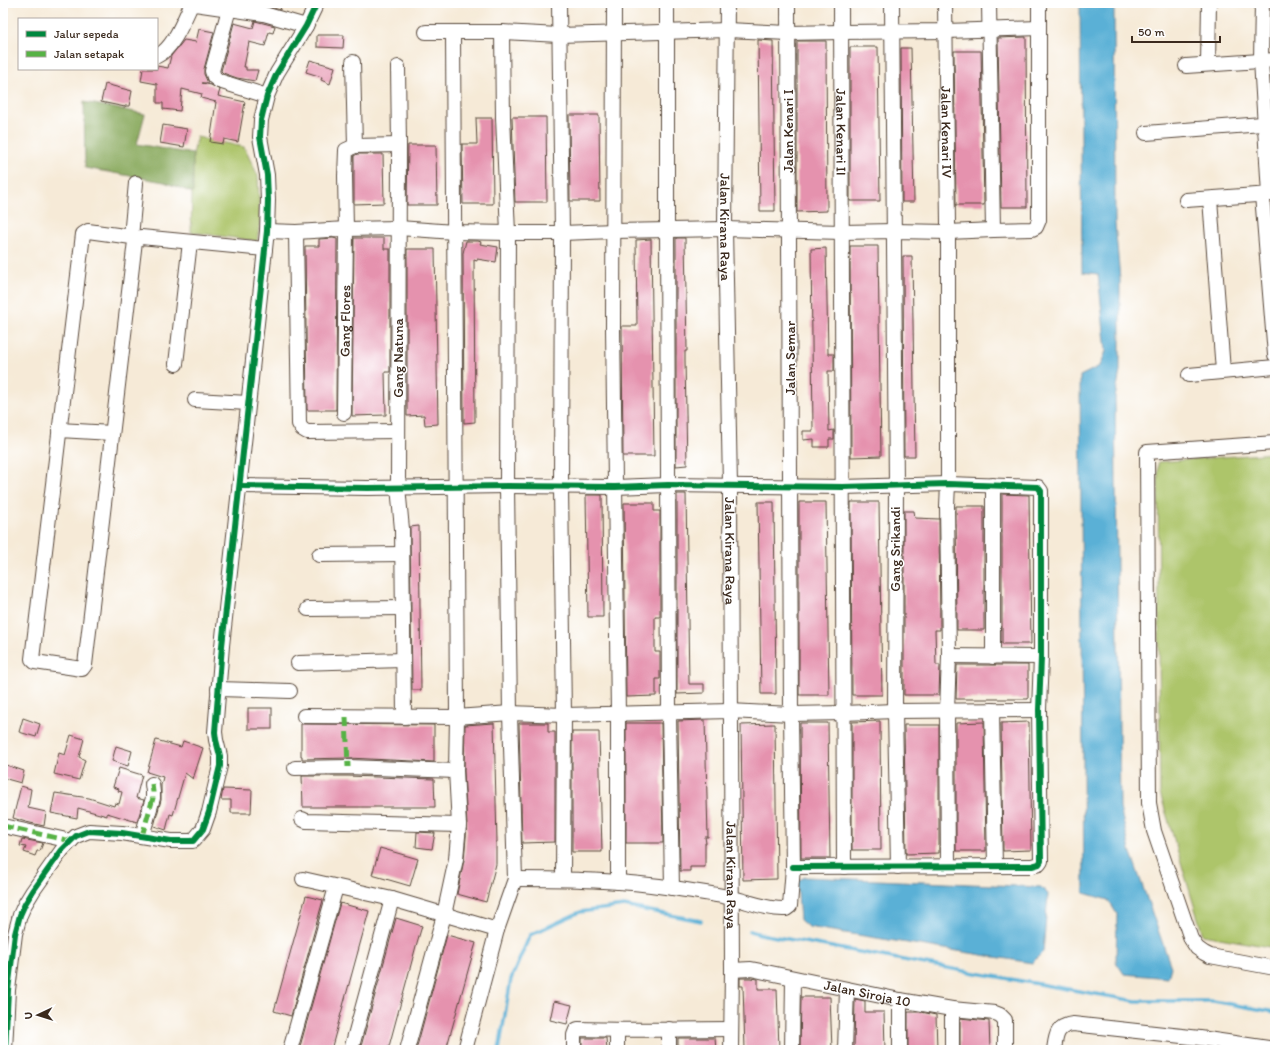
<svg xmlns="http://www.w3.org/2000/svg" width="1278" height="1053" viewBox="0 0 1278 1053" font-family="Itim,sans-serif">
<style>
.green{fill:#adc56b;stroke:#747844}
.forest{fill:#8aaa5f;stroke:#626a3e}
.water{fill:#5ab0d6;stroke:#4a6d7a}
.lines{fill:none;stroke-linecap:round;stroke-linejoin:round}
.stream{stroke:#5ab0d6;stroke-width:3.5}
.building{fill:#e592ae}
.minor-casing{stroke:#57473a;stroke-width:16}
.minor{stroke:#fff;stroke-width:14}
.quiet{stroke:#57b245;stroke-width:5;stroke-dasharray:10 5;stroke-linecap:butt}
.cycleway-casing{stroke:#fff;stroke-width:8}
.cycleway{stroke:#00873e;stroke-width:6}
.labels{text-anchor:middle;stroke-width:3;stroke-linejoin:round;paint-order:stroke}
.street-label{font-size:14px;fill:#3b2a1e;stroke:#fff}
</style>
<rect width="100%" height="100%" fill="#fff"/>
<filter id="ink" filterUnits="userSpaceOnUse"><feTurbulence type="fractalNoise" baseFrequency=".025" numOctaves="2"/><feDisplacementMap in="SourceGraphic" scale="8" xChannelSelector="R" yChannelSelector="G"/><feConvolveMatrix kernelMatrix="1 2 1 2 8 2 1 2 1" color-interpolation-filters="sRGB"/></filter>
<filter id="wash" filterUnits="userSpaceOnUse"><feTurbulence type="fractalNoise" baseFrequency=".012" numOctaves="4" result="noise"/><feDisplacementMap in="SourceGraphic" scale="16" xChannelSelector="R" yChannelSelector="G"/><feGaussianBlur stdDeviation="0.9" result="paint"/><feColorMatrix in="noise" values="0 0 0 0 0 0 0 0 0 0 0 0 0 0 0 0 0 1.4 0 .05"/><feComposite in="paint" operator="in"/></filter>
<g filter="url(#wash)">
<rect width="100%" height="100%" fill="#f6ead7"/>
<g class="green">
<path d="M197,137l47,10 14,29 2,47 -3,18 -66,-9 2,-78z"/>
<path d="M1275,453v495l-72,-13 -43,-142 -2,-331z"/>
</g>
<path class="forest" d="M84,102l61,12 -8,30 56,10v39l-29,-11 -79,-14z"/>
<g class="water">
<path d="M1080,3h34l1,220 5,56v92l-5,27 5,410 10,42 41,117 -3,11 -44,-4 -8,-12 1,-48 -9,-14 -24,-7 -4,-517 20,-10 6,-15 -8,-77 -16,-2z"/>
<path d="M805,877l236,10 7,7 -5,58 -11,11 -224,-36 -8,-7 -3,-39z"/>
</g>
<g class="lines">
<g class="stream">
<path d="M750,931l10,3 204,37 172,30h77l62,11"/>
<path d="M499,1050l12,-71 19,-44 50,-23 44,-6 77,15"/>
</g>
</g>
<g id="blocks">
<g class="building">
<path d="M271,3h11l-2,7 -10,-3z"/>
<path d="M255,21l20,5 -2,7 -4,-1 -4,14 -16,-4 -5,25h2v3h12l-3,11 -18,-3 -14,-5 -2,-2 13,-48 19,5z"/>
<path d="M199,29l15,3 -10,37v5l4,9h-6l9,2 9,5 -2,6 27,6 -7,40 -14,-3 -1,5 -13,-2 6,-40 -15,-4 1,-4 -20,-5 -2,22 -17,-2v-6h-6v-19l-16,-3 2,-12h14v-3l11,2 3,-12 13,-16 12,2z"/>
<path d="M317,35h27l-1,13 -26,-1z"/>
<path d="M1026,37l1,170h-26l-3,-169z"/>
<path d="M758,40l15,1 2,170h-15z"/>
<path d="M797,41h29l1,170 -30,1z"/>
<path d="M850,47h28l2,154h-30z"/>
<path d="M901,48h10l3,154h-12z"/>
<path d="M954,51h27l3,154h-28z"/>
<path d="M310,60l25,7 -5,17 -9,-4 1,-3 -16,-5z"/>
<path d="M105,84l27,7 -3,15h-4v1l-24,-5z"/>
<path d="M569,115h30l1,86h-30z"/>
<path d="M512,117h34l1,85h-32z"/>
<path d="M476,118h16l1,86h-30l-1,-60h15z"/>
<path d="M163,125l24,4 -3,18 -24,-4z"/>
<path d="M408,145h28l1,60h-30z"/>
<path d="M357,154h26l1,49 -30,1v-48z"/>
<path d="M333,238l4,1 -1,171h-29l-2,-164h14v-7z"/>
<path d="M354,238h30v11h6v123h-5l1,43 -34,1z"/>
<path d="M676,238h9l2,113h-2v9l2,105 -11,1z"/>
<path d="M651,239l3,217h-31l-1,-130h15l-1,-86z"/>
<path d="M466,241h12l3,1 -1,2 18,3 -2,15 -19,-3v2l-3,-1 1,162 -11,1 -1,-170z"/>
<path d="M850,246h28l3,210 -30,1z"/>
<path d="M826,248l2,106h6v17h-6l1,60 5,-1v9h-5v8h-15v-8l-11,1v-9h10l-2,-182z"/>
<path d="M407,249h28l3,175 -13,1 -1,-10 -17,1z"/>
<path d="M903,256h9l3,200h-11z"/>
<path d="M677,494h9l3,190h15v9l-27,1z"/>
<path d="M1002,494l27,1 2,149h-29z"/>
<path d="M586,495h16l1,122h-15z"/>
<path d="M758,502h16l2,192h-15z"/>
<path d="M799,502h27l3,193h-30z"/>
<path d="M851,502h28l3,193h-30z"/>
<path d="M624,503h30v8h6v106h-5v35h5v27h-4v17l-30,1z"/>
<path d="M956,506h28v124h-27z"/>
<path d="M904,511h10l1,7 24,1 1,111h-5l1,35h4l-1,30h-35z"/>
<path d="M419,526l2,164h-9l-2,-163z"/>
<path d="M957,665h71v34h-72z"/>
<rect x="248" y="708" width="24" height="21"/>
<path d="M23,718l17,6 -4,13 -17,-5z"/>
<path d="M705,720l3,117h-3l1,6h-1v24h-15v4h-10l-2,-150z"/>
<path d="M880,721l1,129h-29v-128z"/>
<path d="M984,722l2,129h-30v-128z"/>
<path d="M1029,722l2,128 -28,1 -2,-128z"/>
<path d="M494,723l3,119h-1v22l-10,38 -29,-8 7,-34 3,-34 -3,-55 1,-46z"/>
<path d="M519,723h29v9h7v110l-33,1z"/>
<path d="M626,723h35l2,120h-37z"/>
<path d="M800,723h28l2,135h-29z"/>
<path d="M301,724l133,1v37l-86,-4 -46,1v-3h-1z"/>
<path d="M775,724l2,155 -34,1 -2,-155z"/>
<path d="M904,725h35v128l-33,1z"/>
<path d="M572,732h27l3,120h-30z"/>
<path d="M71,735l13,4 -5,18 6,3 -6,20 -25,-6 5,-21 6,2z"/>
<path d="M156,740l25,7 2,-6 20,7 -10,31 -8,-6 -12,42 -3,-1 -4,16 -12,-4 7,-26v-15l2,-8 -16,-5z"/>
<path d="M116,746l16,5 -4,15 -16,-5z"/>
<path d="M6,765l18,6 -3,12 -18,-5z"/>
<path d="M119,768l23,7 -6,23 8,2 -7,22 -30,-9v3l-29,-8 -1,10 -26,-5 4,-20 34,5 25,8 1,-3 4,1 3,-12 -4,-1 1,-2 -6,-2z"/>
<path d="M302,776h46l86,3 1,28h-132z"/>
<path d="M21,786l10,3 -3,19 18,4 -2,14 -18,-4 -13,-4z"/>
<path d="M223,789l29,1 -1,23h-20v-13h-10z"/>
<path d="M417,832l18,1 -3,16 -16,-2z"/>
<path d="M22,839l21,4 -3,8h-3l-2,5 -11,-4 2,-5 -6,-1z"/>
<path d="M380,848l38,11 -8,27 -38,-11z"/>
<path d="M306,896l17,4 -32,116 -17,-5z"/>
<path d="M340,903l29,8 -38,139h-32z"/>
<path d="M396,918l26,8 -6,20 -28,104h-28z"/>
<path d="M447,935l29,8 -7,24 -23,83h-30z"/>
<path d="M740,978h10l8,1v10h19l2,61h-34l-2,-64h-3z"/>
<path d="M801,997h29l2,53h-32z"/>
<path d="M855,999l10,2v11h19l1,38h-31z"/>
<path d="M554,1001l18,4 -5,19 -17,-4z"/>
<path d="M908,1012h13l15,3 1,35h-29z"/>
<path d="M960,1018l29,3 1,29h-30z"/>
<path d="M582,1038h24l1,12h-25z"/>
<path d="M678,1038h37l1,12h-38z"/>
</g>
</g>
</g>
<g filter="url(#ink)">
<use href="#blocks" fill-opacity="0" stroke="#57473a" stroke-width="1"/>
<g class="lines">
<g class="minor-casing">
<g id="minor">
<path d="M559,3l3,230 -1,254 3,228 -1,164"/>
<path d="M614,3l-1,325 5,386v168"/>
<path d="M667,3v227l2,483 3,175"/>
<path id="s1" d="M727,3l-2,226 5,256 2,485 -1,80"/>
<path id="s2" d="M841,3l3,864"/>
<path d="M892,3l4,483 -1,225 3,156"/>
<path id="s3" d="M945,3l3,220v261l-1,22 2,150 -2,55 1,155"/>
<path d="M989,3l4,227"/>
<path d="M1262,3l-1,57 8,134"/>
<path d="M229,9l-17,62 2,6 5,4 48,15"/>
<path d="M426,32h76l57,3 169,-5 60,3 53,-1 105,-1 93,-3"/>
<path d="M157,56c16,-7 27,-36 34,-51l4,-1 69,10 42,12"/>
<path d="M353,62l2,84"/>
<path d="M1208,64l1,-61"/>
<path d="M1186,66l89,-6"/>
<path d="M398,67l1,78 -1,342 4,42 2,188"/>
<path d="M1146,133l129,-10"/>
<path d="M1262,195l13,160"/>
<path d="M1210,199l13,172"/>
<path d="M1186,200l85,-6"/>
<path d="M267,231l29,1 50,-3 53,-1 55,4 54,1h54l52,-2 111,-2 117,3 52,-1 54,1 45,-2 39,-1 4,-2 3,-7v-217"/>
<path d="M296,232l3,192 3,5 5,3 91,-1"/>
<path d="M131,237l5,-54"/>
<path d="M139,238l-51,-7 -5,3 -51,425 3,3 47,7 3,-4 50,-424 6,-4 124,12"/>
<path d="M176,364l14,-122"/>
<path d="M1189,375l86,-8"/>
<path d="M195,400l53,3"/>
<path id="s4" d="M344,413l2,-184 -1,-53 1,-26 9,-4 44,-1"/>
<path d="M59,430l53,3"/>
<path d="M1275,443l-128,9 2,351 5,28 37,108 6,9 7,5 6,3 65,12"/>
<path d="M240,486l128,2 139,-2 108,1 53,-2 175,2 105,-3 90,3 3,4v166l-2,53 2,151 -2,3 -7,2 -239,1"/>
<path d="M319,555l83,-1"/>
<path d="M308,609l95,-1"/>
<path d="M949,656l92,1"/>
<path d="M993,657v-172"/>
<path d="M298,663l105,-3"/>
<path d="M218,689l72,2"/>
<path d="M992,710l3,156"/>
<path d="M304,716l153,1 53,-4 54,2 166,-4 61,3 52,-1 52,-2 144,-1"/>
<path d="M295,768l53,-1 108,4"/>
<path d="M302,819l4,2 153,4"/>
<path d="M3,826l68,15"/>
<path d="M142,836l11,-38v-6l-1,-8"/>
<path d="M303,879l89,20 105,31"/>
<path d="M515,879c53,0 106,1 158,9 20,3 40,6 60,10 17,4 35,12 53,11l4,-3 3,-39 -2,-153 -3,-711"/>
<path id="s5" d="M732,970l19,-1 149,31 52,9 43,4 5,2 5,5v30"/>
<path d="M952,1009v41"/>
<path d="M669,1029v21"/>
<path d="M617,1031v19"/>
<path d="M5,1050l3,-60 7,-56 5,-19 5,-11 8,-13 29,-41 14,-14 13,-5 33,2 49,8h22l10,-12 6,-17 11,-46v-10l-4,-16 -1,-8 7,-86 45,-415 1,-31 -1,-25 -7,-38 1,-17 6,-24 10,-23 29,-47 11,-23"/>
<path d="M290,1050l46,-163"/>
<path d="M351,1050l41,-151"/>
<path d="M407,1050l37,-135 12,-56 3,-34 -3,-54 1,-54 -4,-685"/>
<path d="M465,1050l32,-120 18,-51 -5,-166 -3,-227 1,-253 -5,-116 -1,-85"/>
<path d="M574,1050v-15l2,-5 2,-1c51,2 102,0 153,0"/>
<path d="M792,1050l1,-71"/>
<path d="M845,1050l2,-61"/>
<path d="M900,1050v-50"/>
<path d="M1054,1050c2,-14 2,-24 19,-26l127,14 75,11"/>
</g>
</g>
<use href="#minor" class="minor"/>
<g class="quiet">
<path d="M346,717l2,50"/>
<path d="M3,826l68,15"/>
<path d="M142,836l11,-38v-6l-1,-8"/>
</g>
<g class="cycleway-casing">
<g id="cycleway">
<path d="M240,486l128,2 139,-2 108,1 53,-2 175,2 105,-3 90,3 3,4v166l-2,53 2,151 -2,3 -7,2 -239,1"/>
<path d="M5,1050l3,-60 7,-56 5,-19 5,-11 8,-13 29,-41 14,-14 13,-5 33,2 49,8h22l10,-12 6,-17 11,-46v-10l-4,-16 -1,-8 7,-86 45,-415 1,-31 -1,-25 -7,-38 1,-17 6,-24 10,-23 29,-47 11,-23"/>
</g>
</g>
<use href="#cycleway" class="cycleway"/>
</g>
</g>
<g class="labels">
<g class="street-label">
<text transform="translate(788 131) rotate(-90)" y="5">Jalan Kenari I</text>
<text dy="5" stroke="none"><textPath href="#s2" startOffset="129">Jalan Kenari II</textPath></text>
<text dy="5" stroke="none"><textPath href="#s3" startOffset="129">Jalan Kenari IV</textPath></text>
<text dy="5" stroke="none"><textPath href="#s1" startOffset="224">Jalan Kirana Raya</textPath></text>
<text dy="5" stroke="none"><textPath href="#s4" startOffset="92">Gang Flores</textPath></text>
<text transform="translate(398 358) rotate(-90)" y="5">Gang Natuna</text>
<text transform="translate(790 358) rotate(-90)" y="5">Jalan Semar</text>
<text transform="translate(895 549) rotate(-90)" y="5">Gang Srikandi</text>
<text dy="5" stroke="none"><textPath href="#s1" startOffset="548">Jalan Kirana Raya</textPath></text>
<text dy="5" stroke="none"><textPath href="#s1" startOffset="872">Jalan Kirana Raya</textPath></text>
<text dy="5" stroke="none"><textPath href="#s5" startOffset="138">Jalan Siroja 10</textPath></text>
</g>
</g>
<rect width="1278" height="1053" fill="none" stroke="#fff" stroke-width="16"/>
<rect x="18" y="18" width="140" height="52" fill="#ffffff" stroke="#b1aaa5"/>
<rect x="26" y="31" width="20" height="6" fill="#00873e" stroke="#b1aaa5"/>
<text x="54" y="38" font-size="12" fill="#3b2a1e">Jalur sepeda</text>
<rect x="26" y="51" width="20" height="6" fill="#57b245" stroke="#b1aaa5"/>
<text x="54" y="58" font-size="12" fill="#3b2a1e">Jalan setapak</text>
<g transform="translate(38 1015) rotate(266)" stroke="#ffffff" stroke-width="3" paint-order="stroke">
<path d="M0-3L7 15L0 10L-7 15Z" fill="#3b2a1e"/>
<text y="-6" font-size="11" font-weight="bold" text-anchor="middle" fill="#3b2a1e">U</text>
</g>
<path d="M1132 36v6h88v-6" fill="none" stroke="#3b2a1e" stroke-width="2"/>
<text x="1138" y="36" font-size="12" fill="#3b2a1e" stroke="#ffffff" stroke-width="3" paint-order="stroke">50 m</text>
</svg>
